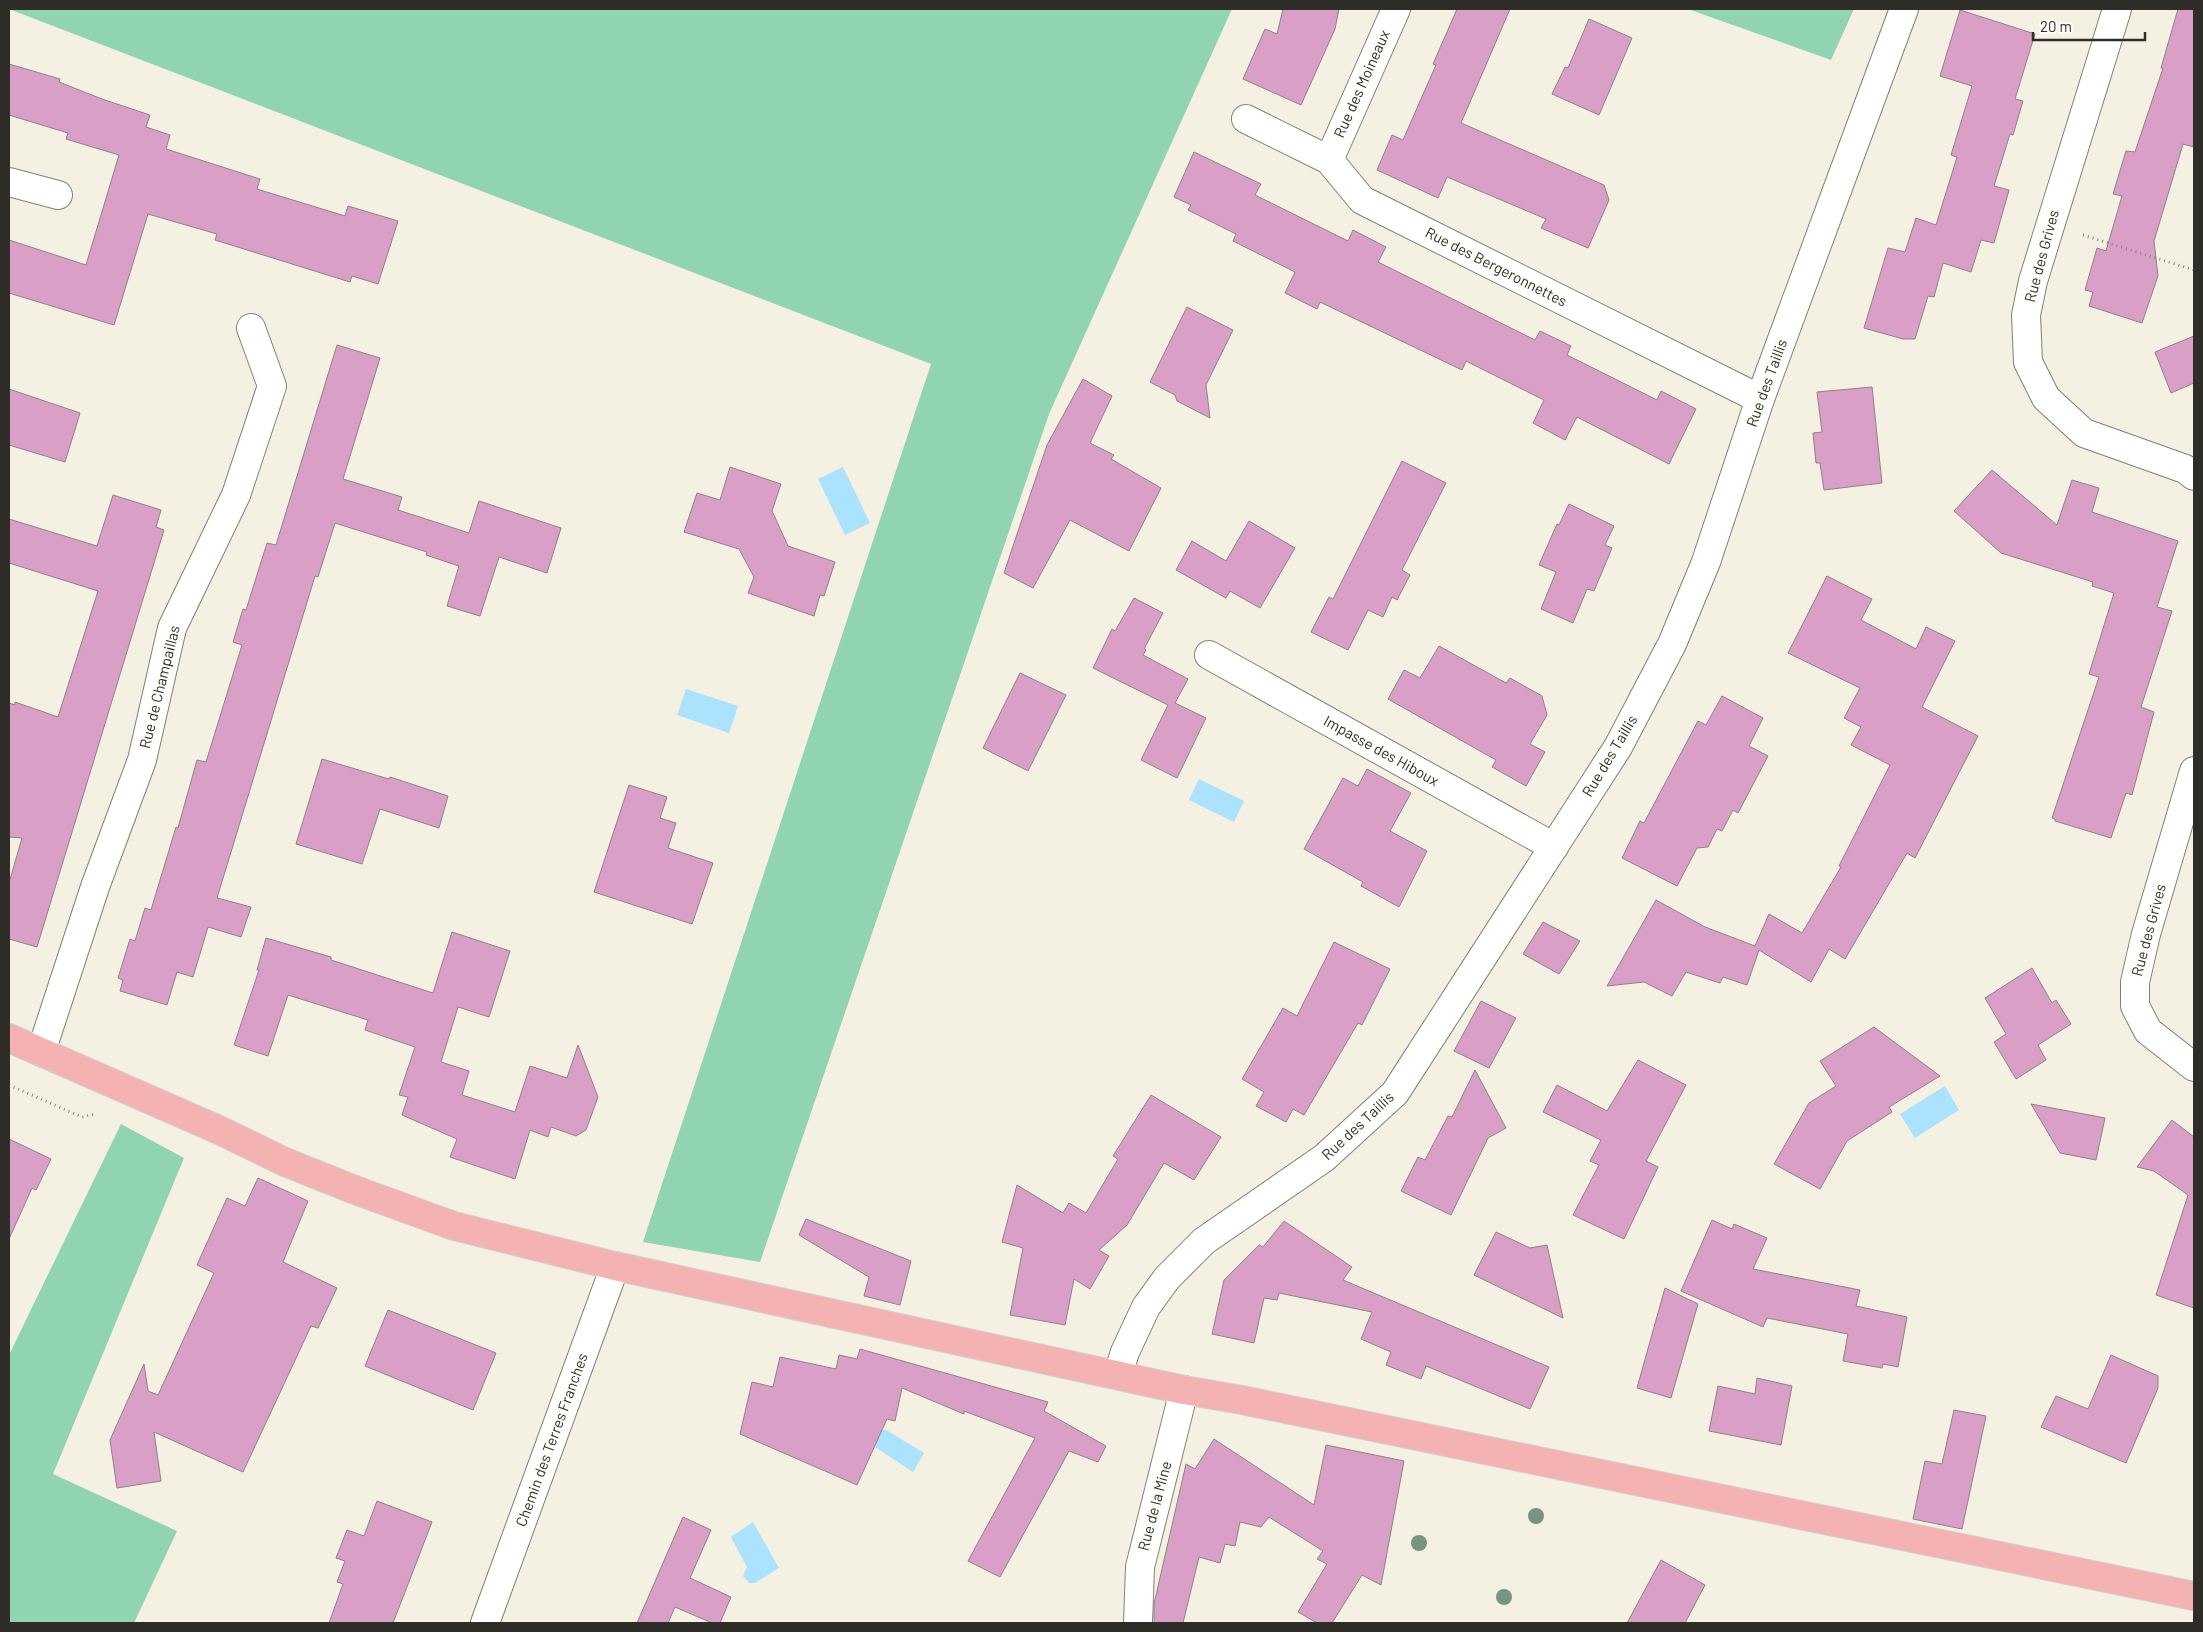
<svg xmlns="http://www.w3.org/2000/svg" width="2203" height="1632" viewBox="0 0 2203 1632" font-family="Barlow,sans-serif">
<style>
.green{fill:#90d4b2}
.water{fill:#abe2fe}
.building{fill:#d99fc7;stroke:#8e8289}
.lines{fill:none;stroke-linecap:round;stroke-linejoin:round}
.minor-casing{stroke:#838073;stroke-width:30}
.major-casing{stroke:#d1d1d0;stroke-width:30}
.path{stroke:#8a877e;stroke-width:3;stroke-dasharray:1 4;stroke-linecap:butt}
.minor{stroke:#fff;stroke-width:28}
.major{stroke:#f4b2b3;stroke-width:28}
.tree{fill:#779481}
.labels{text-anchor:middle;stroke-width:5;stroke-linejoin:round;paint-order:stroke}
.street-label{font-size:15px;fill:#2f2d28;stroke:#fffdf8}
</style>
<rect width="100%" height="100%" fill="#f4f0e2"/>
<g class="green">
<path d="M9,9h1223l-183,405 -289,848 -117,-20 288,-878z"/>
<path d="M1688,9h166l-23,51z"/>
<path d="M121,1124l63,34 -131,316 124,57 -43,92h-125v-268z"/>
</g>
<g class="water">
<path d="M843,467l27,56 -25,12 -27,-56z"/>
<path d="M686,689l52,17 -9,27 -52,-18z"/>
<path d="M1199,779l45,22 -10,21 -45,-22z"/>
<path d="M1945,1086l14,24 -44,28 -15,-24z"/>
<path d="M881,1430h5l38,23 -11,19 -38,-25 1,-1 -3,-4z"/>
<path d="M753,1522l26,46 -24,15h-6l-6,-7 4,-9 -16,-30z"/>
</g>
<g class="building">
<path d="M1283,9h56l-4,20 -34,76 -58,-26 22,-50 12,5z"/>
<path d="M1457,9h53l-49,114 143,62 5,15 -21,48 -47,-20 5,-9 -99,-42 -9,21 -61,-28 15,-35 11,5 33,-75 -3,-1z"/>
<path d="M2178,9h16v138l-11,-3 -29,97 4,35 -16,47 -53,-17 4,-14 -8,-2 12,-42 9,3 16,-55 -9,-2 13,-43 9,1 28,-84h-2z"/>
<path d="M1960,10l75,24 -20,65 8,2 -10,34 -3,-1 -16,52 15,4 -15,53 -13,-3 -10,32 -28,-9 -9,34 -6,-1 -13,43h-12l-39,-11 24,-80 17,4 11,-34 20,7 21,-68 -6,-2 21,-69 -32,-10z"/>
<path d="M1589,19l43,19 -33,77 -47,-21 13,-27 3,1z"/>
<path d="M9,64l51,15 -1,3 43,17 48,16 -4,12 24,8 -4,14 94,30 -3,10 88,27 3,-10 50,15 -20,63 -26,-8 -2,6 -135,-42 2,-6 -69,-20 -34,111 -105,-32v-53l77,25 33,-110 -53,-16 2,-6 -59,-18z"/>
<path d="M1194,152l67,32 -6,11 93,46 5,-11 33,17 -8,15 157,78 5,-9 31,15 -4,9 90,45 4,-9 35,18 -27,55 -92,-47 -12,23 -32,-17 11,-23 -78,-39 -4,9 -142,-68 -3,7 -32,-16 10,-21 -62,-31 3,-7 -48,-24 3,-5 -17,-8z"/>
<path d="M1187,307l46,23 -27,55 4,33 -33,-17 -2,-6 -25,-13z"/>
<path d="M2194,336v47l-23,10 -16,-41z"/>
<path d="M337,345l43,13 -37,121 59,18 -4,13 71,23 10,-32 82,27 -14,45 -48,-16 -19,59 -33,-10 12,-40 -33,-11 1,-3 -92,-29 -17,54 -3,-1 -98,322 34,9 -10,30 -33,-10 -15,50 -16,-5 -10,33 -47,-14 3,-11 -5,-2 12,-39 5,2 10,-33 6,2 25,-83 2,1 19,-68 9,2 36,-117 -9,-3 10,-33 3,1 21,-67 9,2z"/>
<path d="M1083,379l29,17 -22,47 24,12 -3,4 50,29 -32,63 -59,-31 -37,68 -29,-15 43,-128z"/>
<path d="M1872,387l10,96 -58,7 -4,-27h-4l-3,-30 9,-1 -5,-40z"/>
<path d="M9,389l71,24 -15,49 -56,-17z"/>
<path d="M1402,461l44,22 -44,87 8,5 -13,25 -5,-3 -9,20 -15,-7 -20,40 -37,-18 18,-35 4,2z"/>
<path d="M730,467l51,17 -9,27 16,35 47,16 -11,34 -4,-1 -6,21 -66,-23 6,-16 -15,-28 -55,-17 13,-39 23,7z"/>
<path d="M1992,470l65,55 15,-45 27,8 -7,24 86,29 -21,66 15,4 -31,96 13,5 -22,83 -6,-2 -15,45 -56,-17v-2l-3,-1 47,-141 -10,-3 25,-81 -22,-7 1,-4 -92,-29 -47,-42z"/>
<path d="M113,495l48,15 -5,17 8,3 -127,417 -28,-8v-56l13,-45 -13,-1v-134l6,2v-3l43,15 40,-126 -89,-28v-44l88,27z"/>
<path d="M1569,504l45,22 -9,19 7,3 -18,43 -7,-2 -14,34 -32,-14 15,-37 -17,-7 18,-41 2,1z"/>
<path d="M1249,521l46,27 -35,60 -30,-17 -4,7 -50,-28 16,-29 34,20z"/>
<path d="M1827,576l45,23 -11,21 55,29 10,-22 29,14 -33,66 56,29 -63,122 -8,-5 -62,106 -16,-10 -18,33 -52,-32 -12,35 -24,-8 -3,6 -34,-11 -14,24 -28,-14 -37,4 49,-86 49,27 50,19 14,-32 33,19 39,-66 -2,-1 51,-101 -39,-20 10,-18 -17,-9 16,-30 -72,-35z"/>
<path d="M1134,598l29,15 -19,36 2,1 -3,5 45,24 -13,24 31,15 -29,60 -36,-18 27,-55 -75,-37 19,-39 3,2z"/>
<path d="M1439,646l67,37 4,-5 32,18 5,19 -17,29 15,8 -19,34 -34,-19 4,-7 -108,-61 16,-29 16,8z"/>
<path d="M1020,673l46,22 -38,76 -45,-23z"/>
<path d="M1722,696l41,22 -14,28 19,10 -30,57 -5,-3 -11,21 -5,-2 -9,18 -11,1 -20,38 -55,-28 18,-37 4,2 54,-102 8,4z"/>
<path d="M322,759l67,20 1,-2 58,19 -9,32 -59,-19 -18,55 -66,-20z"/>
<path d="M1367,769l44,24 -21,38 37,20 -28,56 -38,-21 2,-4 -59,-33 39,-71 15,8z"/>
<path d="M629,785l38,12 -7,21 16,5 -8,25 45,15 -21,61 -98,-32z"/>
<path d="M1543,922l37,19 -21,33 -36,-20z"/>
<path d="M452,932l58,19 -21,66 -31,-10 -17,55 28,9 -7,24 53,17 15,-46 37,12 11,-33 20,52 -12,33 -10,6 -25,-9 -3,10 -18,-7 -15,49 -65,-22 7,-18 -55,-24 6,-18 -9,-2 16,-48 -50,-17 3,-10 -80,-25 -20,61 -34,-11 25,-75h-2l9,-32 65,19v3l102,33z"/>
<path d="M1334,942l56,27 -28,56 -4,-2 -54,92 -11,-6 -7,13 -30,-16 8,-14 -22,-13 41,-71 14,8z"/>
<path d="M2032,968l20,35 4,-3 15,24 -33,21 8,15 -30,19 -22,-37 12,-8 -21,-36z"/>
<path d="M1481,1001l35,17 -27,50 -35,-17z"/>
<path d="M1874,1027l66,49 -51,31 3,5 -45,29 -27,48 -46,-25 35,-61 27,-17 -16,-25z"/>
<path d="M1638,1060l48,25 -40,76 12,6 -34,72 -51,-24 26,-50 -9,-4 11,-21 -58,-28 14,-27 50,26z"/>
<path d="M1475,1070l31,58 -18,10 -37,77 -50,-24 17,-34 7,3 23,-44 4,1z"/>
<path d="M1151,1095l70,42 -27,43 -30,-17 -37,62 -28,25 10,6 -19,33 -16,-10 -9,46 -55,-10 13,-67 -21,-6 15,-57 46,28 6,-10 17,10 32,-54 -5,-3z"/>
<path d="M2031,1104l74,14 -9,42 -36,-7z"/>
<path d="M2172,1120l22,17v171l-38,-13 32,-100 -34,-24 -17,-4z"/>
<path d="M9,1139l42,20 -15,31 -4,-2 -23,51z"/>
<path d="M258,1178l50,23 -25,61 54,26 -19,40 -7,-2 -68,146 -89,-40 7,49 -44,7 -7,-48 34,-76 4,27 10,4 56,-122 -17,-8 30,-67 18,8z"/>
<path d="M806,1219l105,42 -11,44 -36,-9 5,-19 -70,-42z"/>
<path d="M1712,1220l20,9 2,-5 33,14 -14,31 107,21 -4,16 51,11 -9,50 -15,-3 -1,4 -39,-7 5,-27 -81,-16 -4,9 -82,-36z"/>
<path d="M1284,1221l68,46 -9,13 206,87 -19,42 -104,-43 -5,13 -35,-14 5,-13 -30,-13 11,-27 -93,-19 -2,7 -13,-2 -10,45 -42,-9 12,-54 35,-35 4,2z"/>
<path d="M1496,1232l34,16 17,-3 16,73 -89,-43z"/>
<path d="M1665,1288l33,16 -27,94 -34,-10z"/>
<path d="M388,1310l108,43 -23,57 -108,-44z"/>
<path d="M860,1349l188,53 -4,9 62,35 -8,16 -29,-11 -69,126 -32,-16 67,-123 -71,-27v3l-62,-26 -7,33 -8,-2 -30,66 -117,-51 12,-52 21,5 7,-30 56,12 3,-14 18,4z"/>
<path d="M2111,1355l47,21v12l-32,75 -85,-36 15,-31 32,13z"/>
<path d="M1757,1378l35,8 -11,59 -72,-14 9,-45 37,8z"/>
<path d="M1954,1410l32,6 -24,113 -49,-10 12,-58 17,3z"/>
<path d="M1214,1439l100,66 12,-60 78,16 -23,124 -19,-10 -30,48h-15l-19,-11 29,-48 -10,-5 6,-8 -54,-34 -8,10 -21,-5 -5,24 -10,-2 -5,19 -21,-6 -16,66h-29v-19l32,-140 9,5z"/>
<path d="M377,1501l55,21 -39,101h-64l14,-39 -6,-2 8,-21 -9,-3 11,-28 17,6z"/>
<path d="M683,1517l28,13 -21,48 41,19 -11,26h-8l-37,-16 -7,16h-31z"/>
<path d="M1661,1560l44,25 -20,38h-58z"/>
</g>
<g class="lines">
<g class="minor-casing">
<g id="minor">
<path d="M2117,9l-84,272 -7,34 2,47 18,36 38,35 101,36 9,7"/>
<path d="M1246,119l83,41 33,40 398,199"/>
<path d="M1329,160l67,-151"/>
<path d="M9,182l49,13"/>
<path d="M1209,655l345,192"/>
<path d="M2194,771l-48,163 -11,48v24l13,25 46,36"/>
<path d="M41,1052l54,-165 47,-127 30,-132 64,-133 36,-109 -21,-58"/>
<path d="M1118,1374l7,-22 21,-45 21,-29 37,-37 120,-83 71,-65 223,-346 54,-103 34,-82 54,-163 144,-390"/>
<path d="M485,1623l130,-357"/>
<path d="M1138,1623l2,-56 44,-177"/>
</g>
</g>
<g class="major-casing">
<path id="major" d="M9,1038l210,92 66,32 70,28 99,36 161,40 569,124 58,10 952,196"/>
</g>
<g class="path">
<path d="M2083,235l111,35"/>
<path d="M9,1085l73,32 14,-3"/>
</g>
<use href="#minor" class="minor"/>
<use href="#major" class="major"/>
</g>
<g class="tree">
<circle cx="1536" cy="1516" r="8"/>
<circle cx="1419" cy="1543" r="8"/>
<circle cx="1504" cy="1597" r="8"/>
</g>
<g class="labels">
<g class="street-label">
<text transform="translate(1362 84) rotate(-66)" y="5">Rue des Moineaux</text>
<text transform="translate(2042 256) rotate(-75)" y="5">Rue des Grives</text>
<text transform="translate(1496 267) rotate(27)" y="5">Rue des Bergeronnettes</text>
<text transform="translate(1767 383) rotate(-70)" y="5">Rue des Taillis</text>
<text transform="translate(160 687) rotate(-76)" y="5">Rue de Champaillas</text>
<text transform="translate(1381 751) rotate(29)" y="5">Impasse des Hiboux</text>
<text transform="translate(1610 756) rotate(-59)" y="5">Rue des Taillis</text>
<text transform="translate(2149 930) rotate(-75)" y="5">Rue des Grives</text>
<text transform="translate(1358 1126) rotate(-43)" y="5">Rue des Taillis</text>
<text transform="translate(552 1440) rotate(-70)" y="5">Chemin des Terres Franches</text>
<text transform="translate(1155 1506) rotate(-75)" y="5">Rue de la Mine</text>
</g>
</g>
<rect width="2203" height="1632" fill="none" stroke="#2f2d28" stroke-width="20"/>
<path d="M2033 32v8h112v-8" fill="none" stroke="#2f2d28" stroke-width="2.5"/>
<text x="2040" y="32" font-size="15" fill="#2f2d28" stroke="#fffdf8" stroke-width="4" paint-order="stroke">20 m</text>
</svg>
